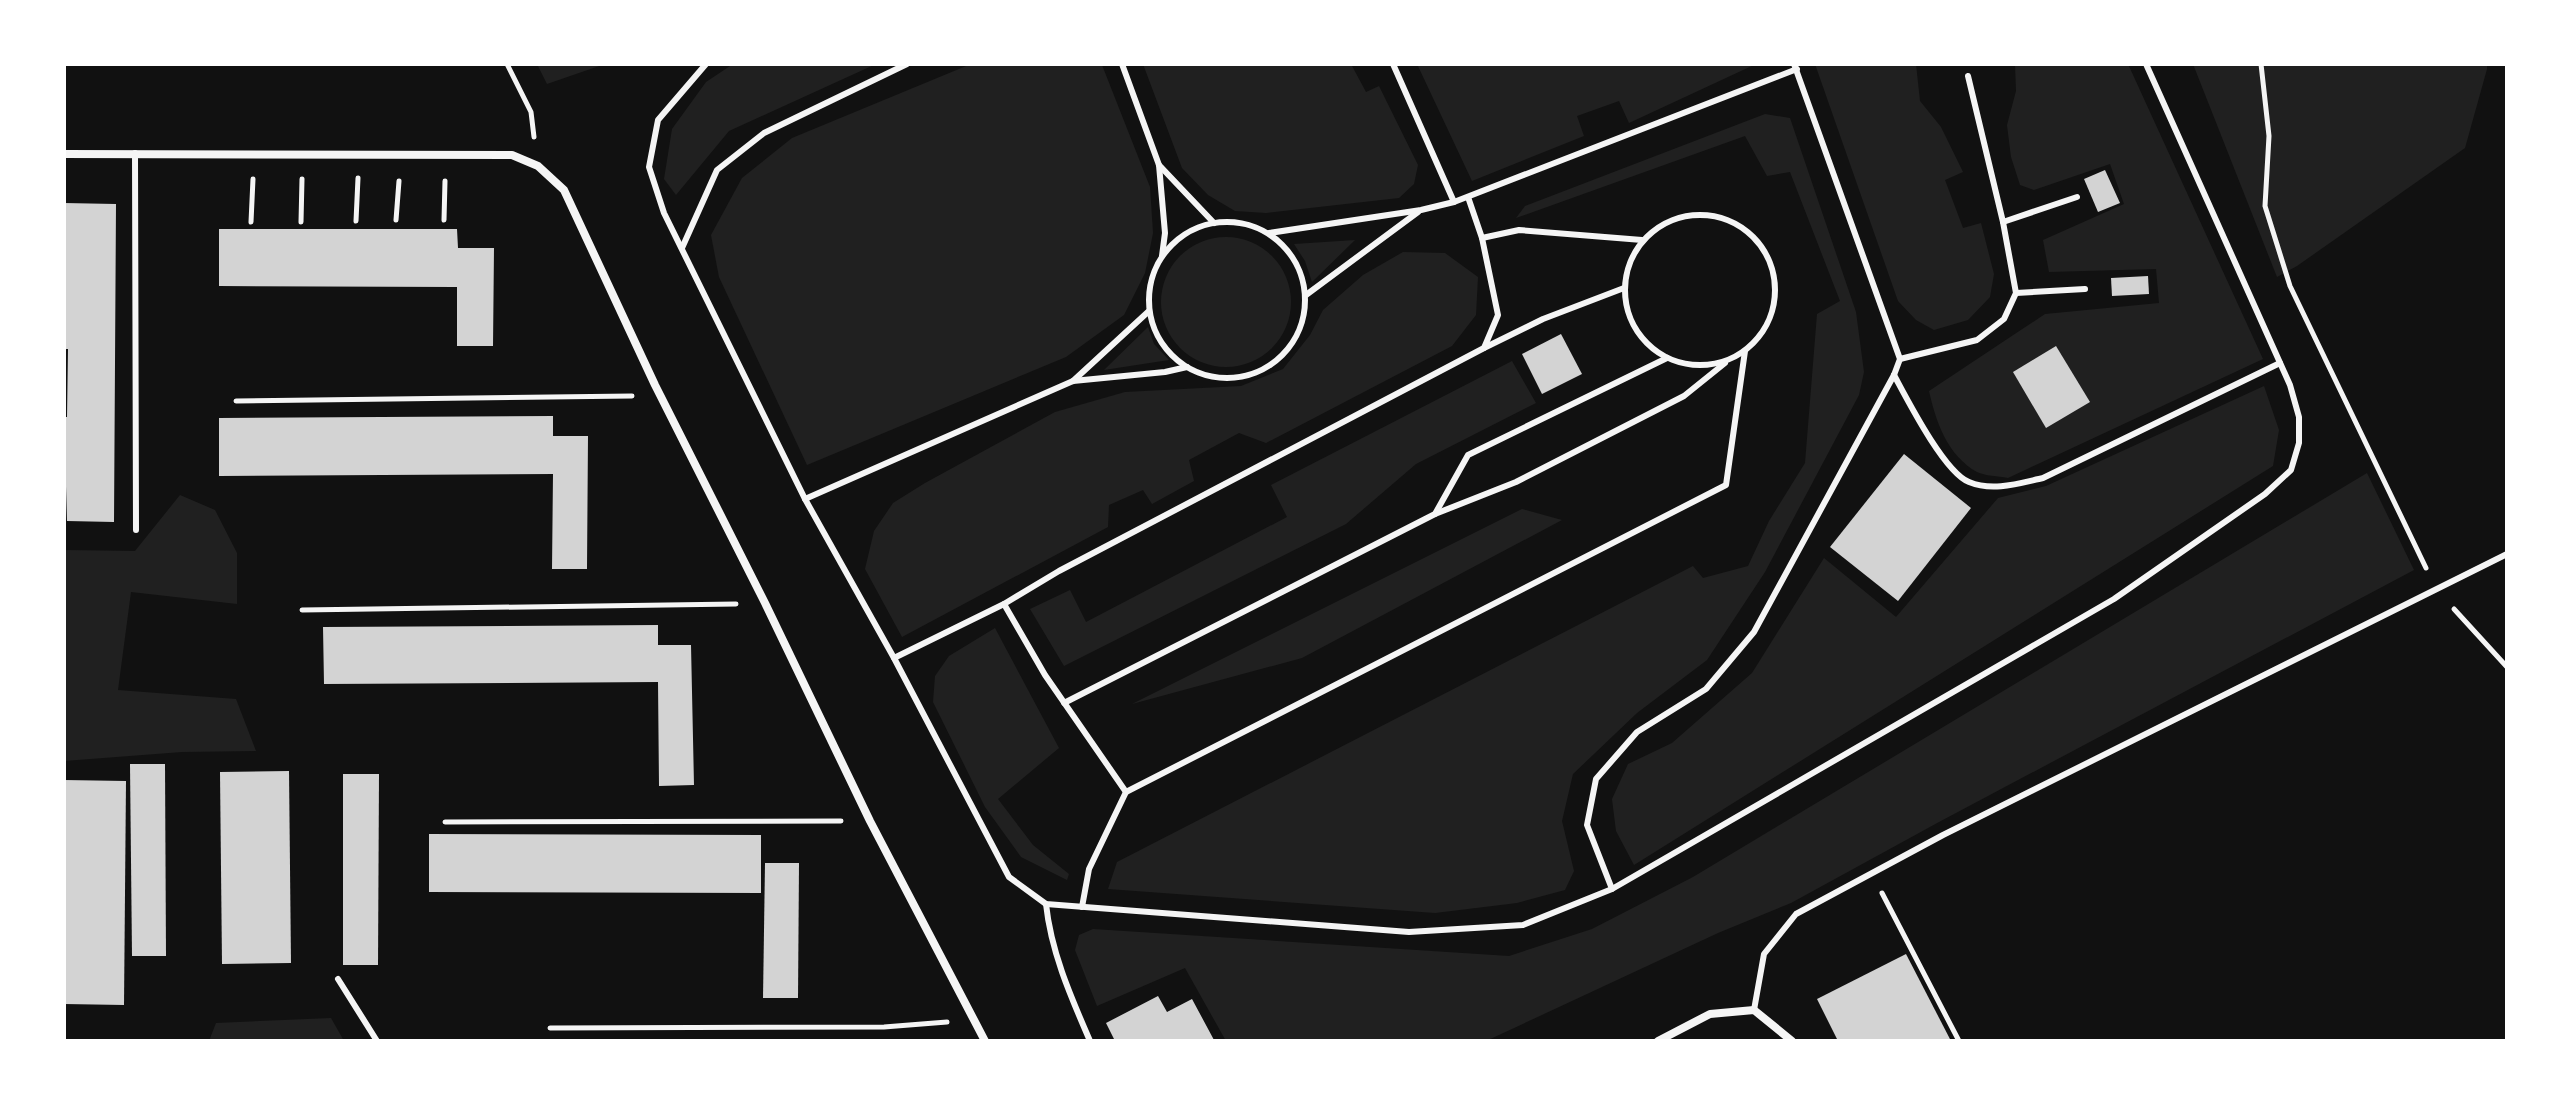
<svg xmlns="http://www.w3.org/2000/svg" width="2571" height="1105" viewBox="0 0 2571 1105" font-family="'Fira Sans',sans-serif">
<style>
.green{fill:#202020}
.building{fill:#d3d3d3}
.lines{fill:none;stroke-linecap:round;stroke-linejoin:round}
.path{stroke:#f5f5f5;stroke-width:5}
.service{stroke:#f5f5f5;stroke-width:6}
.minor{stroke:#f5f5f5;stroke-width:8}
</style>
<rect width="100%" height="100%" fill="#111"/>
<g class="green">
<path d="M537,64h68l-58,20z"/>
<path d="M733,64h143l-147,67 -53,64 -12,-16 8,-50 34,-47z"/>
<path d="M971,64l131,1 48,122 3,46 -8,40 -21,42 -58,42 -259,108 -88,-188 -8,-42 31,-57 50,-40z"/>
<path d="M1143,64h208l15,28 13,-6 39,79 -4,19 -15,14 -133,15 -31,-2 -27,-16 -26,-27z"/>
<path d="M1417,64h339l-127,59 -10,-22 -42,15 7,20 -112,45z"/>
<path d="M1815,64h101l4,37 21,26 22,45 -18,8 18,48 18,-5 13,51 -4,23 -22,23 -34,10 -18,-10 -18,-19z"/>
<path d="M2015,64h113l135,295 -255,119c-10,-2 -23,-2 -31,-6 -30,-17 -41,-50 -48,-81l116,-77 114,-11 -3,-34 -107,3 -6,-32 81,-36 -14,-40 -76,26 -14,-5 -9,-28 -4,-32 9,-34z"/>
<path d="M2193,64h294v5l-22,79 -168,118 -20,11z"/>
<path d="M1765,114l25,4 66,194 8,60 -5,23 -94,177 -58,88 -70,53 -64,61 -11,47 12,50 -9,19 -48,13 -82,10 -327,-24 9,-27 576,-296 10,12 45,-12 21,-45 36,-58 12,-149 23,-13 -50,-129 -23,4 -22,-40 -229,82 9,-12z"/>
<circle cx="1226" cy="302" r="65"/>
<path d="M1355,240l-43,42 -7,-21 -11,-17z"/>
<path d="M1403,252l42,1 33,24 -2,38 -24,31 -186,97 -27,-10 -50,27 5,21 -42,23 -9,-14 -34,15 -1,22 -206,110 -37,-68 9,-38 19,-28 32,-20 130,-71 70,-20 116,-6 42,-17 27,-34 13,-25 40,-35z"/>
<path d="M1148,327l6,17 15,16 -65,10z"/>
<path d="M1512,361l24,42 -120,61 -70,60 -282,142 -34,-57 40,-19 16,32 201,-105 -16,-32z"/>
<path d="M2264,386l15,44 -6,36 -639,399 -18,-34 -4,-32 16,-35 44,-21 80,-70 72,-115 72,59 102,-119 48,-12z"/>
<path d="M2367,473l47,97 -475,252 -148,81 -73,30 -232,108h-260l-41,-73 -88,38 -22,-56 4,-15 14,-6 416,27 83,-27 101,-52z"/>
<path d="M180,495l35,15 22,43v51l-106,-12 -13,98 118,9 20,52 -74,1 -118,9v-211l71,1z"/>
<path d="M1522,509l40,11 -260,138 -170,46z"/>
<path d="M995,628l64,120 -61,51 35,46 36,29 -2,6 -46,-23 -36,-50 -52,-105 2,-26 14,-20z"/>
<path d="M331,1018l13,23h-135l7,-18z"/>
</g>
<g class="building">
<path d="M2105,170l15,33 -22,9 -14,-33z"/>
<path d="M64,203l52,1 -2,318 -47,-1 -3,-104h3l1,-68h-4l2,-106h-2z"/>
<path d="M219,229h238l1,19h36l-1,98h-36v-59l-238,-1z"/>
<path d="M2148,276l1,18 -37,2 -1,-18z"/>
<path d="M1561,334l21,40 -40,20 -20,-40z"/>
<path d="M2056,346l34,56 -44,26 -33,-56z"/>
<path d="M553,416v20h35l-1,133h-35l1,-95 -334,2v-58z"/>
<path d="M1904,454l67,54 -73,93 -68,-54z"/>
<path d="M658,625v20h33l3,140 -35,1 -1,-104 -334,2 -1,-57z"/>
<path d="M130,764h35l1,192h-34z"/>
<path d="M289,771l2,192 -69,1 -2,-192z"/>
<path d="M343,774h36l-1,191h-35z"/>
<path d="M64,780l62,1 -2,224 -60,-1z"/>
<path d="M429,834l332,1v58l-332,-1z"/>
<path d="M765,863h34l-1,135h-35z"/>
<path d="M1906,954l45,87h-113l-21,-42z"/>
<path d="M1158,996l9,16 25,-13 22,41 -99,1 -9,-18z"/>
</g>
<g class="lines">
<g class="path">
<path d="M507,64l24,48 3,25"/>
<path d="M2261,64l8,72 -4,70 25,80 136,282"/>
<path d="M396,220l3,-39"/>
<path d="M444,220l1,-39"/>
<path d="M356,221l2,-43"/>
<path d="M251,222l2,-43"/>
<path d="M301,222l1,-43"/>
<path d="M236,401l396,-5"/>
<path d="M2454,609l53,58"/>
<path d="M302,610l434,-6"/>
<path d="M445,822l396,-1"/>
<path d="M1882,893l77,148"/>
<path d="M550,1028l334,-1 63,-5"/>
</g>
<g class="service">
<path d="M706,64l-48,56 -9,47 15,46 141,286 89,159 115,219 37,27 363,28 114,-7 89,-36 502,-290 151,-105 26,-24 8,-27v-26l-9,-32 -144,-321"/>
<path d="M1122,64l37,101 6,68 -3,23"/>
<path d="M1393,64l61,138"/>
<path d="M135,153l1,377"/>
<path d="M1159,165l55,58"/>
<circle cx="1700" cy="290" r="75"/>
<circle cx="1227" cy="300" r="78"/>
<path d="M2003,222l74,-25"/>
<path d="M1269,233l152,-23 33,-8 343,-133"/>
<path d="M1482,238l37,-8 123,10"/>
<path d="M682,248l35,-78 47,-37 143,-69"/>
<path d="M2016,293l69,-4"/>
<path d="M1306,295l112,-83"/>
<path d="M1484,348l59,-29 81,-31"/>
<path d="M1900,359l77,-19 27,-21 12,-26 -13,-71 -35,-146"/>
<path d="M1894,375c13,24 50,97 75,107 24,10 51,1 74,-4l237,-115"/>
<path d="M1073,381l76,-70"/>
<path d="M805,499l268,-118 92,-9 22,-5"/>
<path d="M1435,514l81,-32 168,-86 41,-33"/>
<path d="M1004,604l41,71 81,117 600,-307 19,-134"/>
<path d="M894,658l110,-54 55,-33 425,-223 14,-33 -16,-77 -14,-41"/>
<path d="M1064,703l371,-189 33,-59 199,-97"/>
<path d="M1612,889l-25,-64 9,-46 41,-47 69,-43 48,-57 140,-257 6,-16 -106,-295"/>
<path d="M1046,904c5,48 25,93 44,137"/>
<path d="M1082,907l7,-38 37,-77"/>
<path d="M338,979l39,62"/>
<path d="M1754,1010l10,-56 32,-40 147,-79 564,-281"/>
</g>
<g class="minor">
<path d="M64,154l448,1 26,11 26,24 91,195 110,218 105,218 115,220"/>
<path d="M1658,1041l52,-27 44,-4 38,31"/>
</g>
</g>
<rect width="2571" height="1105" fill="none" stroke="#ffffff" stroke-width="132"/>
</svg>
